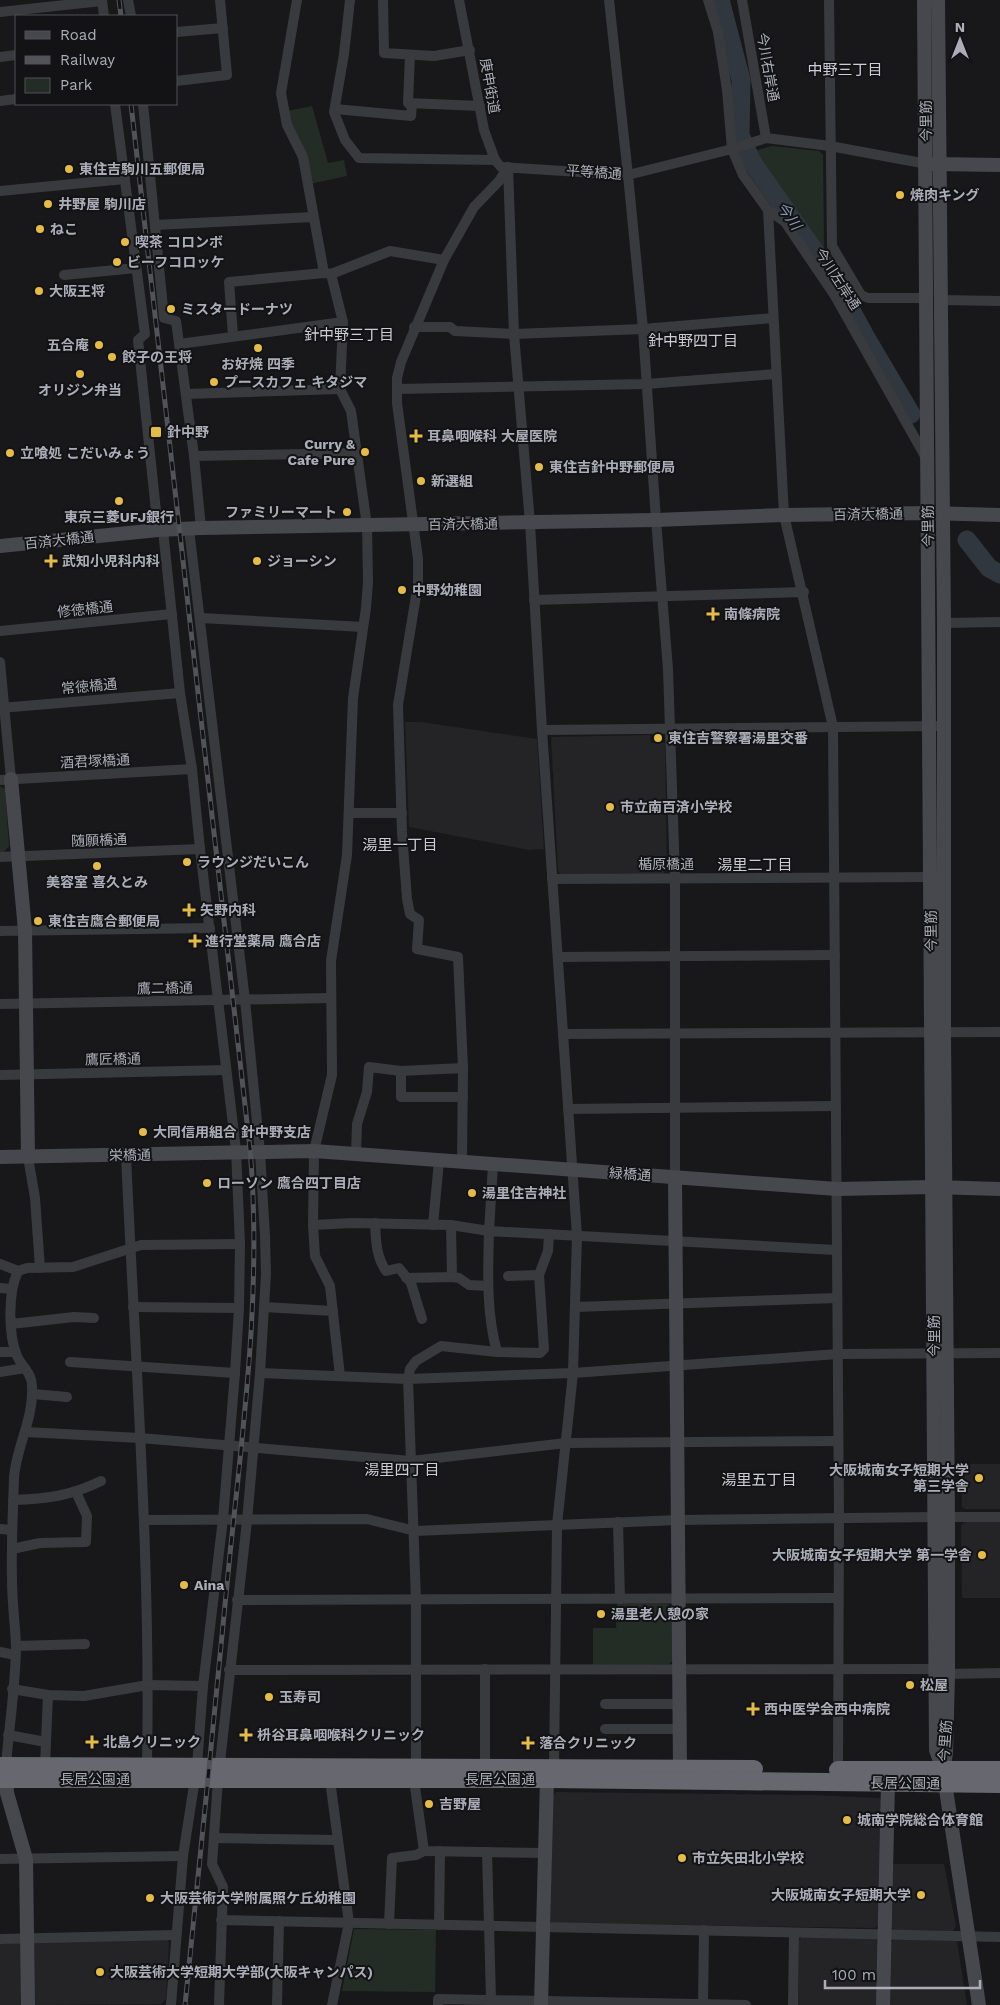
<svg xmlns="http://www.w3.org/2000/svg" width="1000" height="2005" viewBox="0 0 1000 2005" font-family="'Work Sans','Noto Sans JP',sans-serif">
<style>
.built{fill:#242427}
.green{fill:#242c26}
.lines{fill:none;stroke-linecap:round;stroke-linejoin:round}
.river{stroke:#31373f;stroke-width:19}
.street{stroke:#393a3e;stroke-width:10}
.secondary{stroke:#47484e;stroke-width:14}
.highway{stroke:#66676f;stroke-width:18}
.rail-casing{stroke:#525359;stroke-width:5}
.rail{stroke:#131315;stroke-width:3;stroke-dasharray:9;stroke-linecap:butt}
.poi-dot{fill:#e4bc46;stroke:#131315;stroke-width:2}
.labels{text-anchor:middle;stroke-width:4;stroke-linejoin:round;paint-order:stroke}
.street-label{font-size:14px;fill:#abaeb8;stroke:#131315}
.poi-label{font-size:14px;font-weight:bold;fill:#abaeb8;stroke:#131315;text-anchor:start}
.neighbourhood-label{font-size:15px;fill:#cccdd5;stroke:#131315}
.water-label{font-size:15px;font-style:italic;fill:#8598b0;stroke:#131315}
</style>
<rect width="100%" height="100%" fill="#18181a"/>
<g class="built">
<path d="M405,722h16l116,17 7,110 -15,1 -120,-23z"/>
<path d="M650,735l1,8h14l2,127 -5,5 -102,-1 -2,-4 -7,-133z"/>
<path d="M961,1464h39v45h-34l-4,-2z"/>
<path d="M967,1519l33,1v78h-38l-1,-72z"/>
<path d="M556,1792l257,3 66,3 4,4 -4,122 -4,4 -322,-5 -3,-2 3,-125z"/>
<path d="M893,1864h51l12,62 -3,5 -59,-1 -4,-4z"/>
<path d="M802,1937l75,1 3,4 -1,63h-81l1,-65z"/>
<path d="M167,1938l2,5 -3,56 -5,5 -126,1 -1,-2 -1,-58 4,-5z"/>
<path d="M894,1939l63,2 10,64h-78l2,-62z"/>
<rect x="0" y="1941" width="23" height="64"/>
</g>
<g class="green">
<path d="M312,106l16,57 16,-3 3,16 -37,8 -23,-73z"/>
<path d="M772,146l47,5 4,4 1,94 -53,-72 -17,-26z"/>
<path d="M0,786l5,3 4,57 -5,6h-4z"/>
<path d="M617,1604h50l5,4 1,52 -4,4 -76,1v-37h23z"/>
<path d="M354,1929l82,1 -1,62 -93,-1z"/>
</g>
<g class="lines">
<g class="river">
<path d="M720,0l21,80 -1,55 12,27 82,117 31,57 46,78"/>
<path d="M967,540l22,28 11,6"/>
</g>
<g class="street">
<path d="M102,0l2,16"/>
<path d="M128,0l3,16"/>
<path d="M297,0l-16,93 6,32 16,32 21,116"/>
<path d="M350,0l-6,54 -10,58 11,28 14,18 136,2"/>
<path d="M383,0l1,53 50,3 36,-6"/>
<path d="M459,0l25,130 11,30 6,7 127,8 104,-26 34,-11"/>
<path d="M609,0l19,175 15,154 13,191 12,149 7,209v300"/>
<path d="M708,0l10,32 9,58 5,59 11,26 25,35 17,12 50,74 90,160"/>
<path d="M742,0l24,138"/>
<path d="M829,0l3,246 29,49 7,3h58"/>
<path d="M0,12l102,-11"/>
<path d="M176,32l47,-4"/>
<path d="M410,55l-2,48 72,3"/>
<path d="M0,57l16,-2"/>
<path d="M176,81l51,-6 -7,-75"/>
<path d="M0,101l16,-2"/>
<path d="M115,104l30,230 -7,6 20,190"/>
<path d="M143,104l21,214 12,3 18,135 7,72"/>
<path d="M335,109l76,7 1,-12"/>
<path d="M766,138l64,8 97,18"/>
<path d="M508,167l6,167 16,189 12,207 35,506 -4,137 -16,152 -3,242"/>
<path d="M0,191l125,-12"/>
<path d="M768,210l16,305 49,212 6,790 -1,253"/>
<path d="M155,225l158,-8"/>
<path d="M331,274l12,48 -3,67 11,22 16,115 1,56 -2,26 -13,90 -6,157 -16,106 1,114 -18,76 -1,74 2,31 15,30 10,90"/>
<path d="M64,275l72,-7"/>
<path d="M940,300l60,1"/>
<path d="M414,327h36l5,4 59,3 129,-5 130,-11"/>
<path d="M233,335l-4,-53 95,-9 7,1 59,-23 54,9"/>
<path d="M179,344l164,-22"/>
<path d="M397,389l249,-5 130,-10"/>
<path d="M186,394l154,-5"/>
<path d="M194,456l162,-3"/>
<path d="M189,529l56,471 15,152 5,84 1,38 -6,99 -13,148 -29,259 -6,84 11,23 -4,118"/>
<path d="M163,530l17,163 12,76 8,80 36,301 4,94 -1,64 -4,65 -12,146 -20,167 -6,80 -14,90 -12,149"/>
<path d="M534,600l270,-8"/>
<path d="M201,618l162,9"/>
<path d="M944,623l56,-1"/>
<path d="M0,631l172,-17"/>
<path d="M0,662l11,117"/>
<path d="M0,708l180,-15"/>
<path d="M542,730l402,-4"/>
<path d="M0,780l192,-11"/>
<path d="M349,813h53"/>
<path d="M0,857l200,-8"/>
<path d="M552,879l378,-2"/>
<path d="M0,931l210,-3"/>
<path d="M559,957l276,-2"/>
<path d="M0,1004l331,-6"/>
<path d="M563,1034l437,-2"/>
<path d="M401,1071v26h62"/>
<path d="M0,1075l226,-5"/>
<path d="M568,1109l267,-3"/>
<path d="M356,1154l1,-30 10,-32 2,-25 32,4 62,-3"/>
<path d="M126,1155c9,204 25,407 21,610"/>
<path d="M28,1157l7,41 5,70"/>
<path d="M462,1163l1,-95 -5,-111 -41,-8 2,-29 -9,-6 -3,-15 -5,-67 -4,-127 20,-121v-25l-21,-156v-25l4,-16 43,-102 30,-53 25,-26 9,-14"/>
<path d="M375,1223c1,18 1,33 11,48l13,-3 12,15 11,36"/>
<path d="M313,1225l39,-2 99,2 1,52"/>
<path d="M433,1225l6,-64"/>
<path d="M451,1225l38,6 4,-66"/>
<path d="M0,1264l18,7 9,-3 46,-1 68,-22 99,-1"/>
<path d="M508,1276l31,-1"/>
<path d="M406,1278l46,-1 7,1 10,7 19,1"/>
<path d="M0,1288l12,1"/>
<path d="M133,1307l106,1"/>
<path d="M264,1307l69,4"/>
<path d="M575,1307l262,-9"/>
<path d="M11,1324l63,-7 20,1"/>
<path d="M0,1352h15"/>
<path d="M497,1352c-11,-40 -9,-80 -8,-121l347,19"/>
<path d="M70,1362l165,11"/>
<path d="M0,1372l25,-4"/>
<path d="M260,1373l148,6 165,-6 265,-19 162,-1"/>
<path d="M33,1394l34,3"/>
<path d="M26,1432l114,6 271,23 155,-18 271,-2"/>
<path d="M13,1500c34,-1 57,-4 88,-19"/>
<path d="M948,1517h52"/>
<path d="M144,1520l223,-1 48,12 263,-11 256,-3"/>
<path d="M618,1522l2,77"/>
<path d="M0,1529l12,1"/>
<path d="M12,1549l28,-6 46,-1 1,-26 -11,-24"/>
<path d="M237,1600l601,-2"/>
<path d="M16,1646l69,-2"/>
<path d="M0,1652l15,3"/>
<path d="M229,1670l706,-1"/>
<path d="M948,1674l52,-1"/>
<path d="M12,1689l36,6 36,1 64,-11 55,1"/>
<path d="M605,1704h75"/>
<path d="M605,1729h75"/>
<path d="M8,1735l38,7"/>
<path d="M6,1765c3,-38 10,-82 10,-120 -1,-22 -4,-43 -4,-65 -1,-34 1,-68 2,-102 2,-31 20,-59 18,-92 0,-13 -10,-19 -15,-30 -9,-22 -9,-64 1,-85"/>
<path d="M45,1765l3,-70"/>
<path d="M416,1766v-166l-8,-221 2,-10 6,-8 25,-15 56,6 43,1 4,-4 -5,-74 9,-24 1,-17"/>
<path d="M485,1766v-97"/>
<path d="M330,1780l19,143 -17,82"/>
<path d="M414,1780l10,71 120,2"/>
<path d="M214,1838l124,2"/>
<path d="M487,1852l4,147"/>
<path d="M0,1859l183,-3"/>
<path d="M221,1920l779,17"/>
<path d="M389,1924l3,-66 24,-3 8,-4"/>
<path d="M439,1925l1,-74"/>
<path d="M0,1939l176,-4"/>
<path d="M277,2005l2,-84"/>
<path d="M438,2005v-6l308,6"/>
<path d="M703,2005l1,-75"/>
<path d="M793,2005l1,-72"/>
</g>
<g class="secondary">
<path d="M924,0l12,1750 7,20 36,235"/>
<path d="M938,0l6,623v410l4,484v157l-2,79 -3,17"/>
<path d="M933,164l67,1"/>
<path d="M0,546l158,-16 43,-2 455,-8 128,-5 143,-2 73,2"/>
<path d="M11,779l14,151 3,227"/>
<path d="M0,1157l314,-6 523,38 96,-2 67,2"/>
<path d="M675,1178l5,590"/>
<path d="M6,1771l1,22 19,66 2,146"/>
<path d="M541,2005l6,-226 4,-7"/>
<path d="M883,2005l5,-222"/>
</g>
<g class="highway">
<path d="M0,1766l754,3"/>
<path d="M838,1770h162"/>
<path d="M0,1779h547l453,5"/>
</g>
<g class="rail-casing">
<g id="rail">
<path d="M119,0l2,16"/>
<path d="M131,104l119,1045c12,135 -6,271 -20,405 -15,150 -29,301 -45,451"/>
</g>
</g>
<use href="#rail" class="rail"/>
</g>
<g class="poi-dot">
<circle cx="69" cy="169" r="5"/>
<circle cx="900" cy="195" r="5"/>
<circle cx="48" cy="204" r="5"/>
<circle cx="40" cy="229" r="5"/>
<circle cx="125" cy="242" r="5"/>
<circle cx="117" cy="262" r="5"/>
<circle cx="39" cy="291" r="5"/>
<circle cx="171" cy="309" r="5"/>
<circle cx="99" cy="345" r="5"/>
<circle cx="258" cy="348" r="5"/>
<circle cx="112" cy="357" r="5"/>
<circle cx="80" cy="374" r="5"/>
<circle cx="214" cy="382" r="5"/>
<rect x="150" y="426" width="12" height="12" rx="2.5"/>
<path d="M413.5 428.5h5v5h5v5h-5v5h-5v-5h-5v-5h5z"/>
<circle cx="365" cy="452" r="5"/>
<circle cx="10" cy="453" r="5"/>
<circle cx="539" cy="467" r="5"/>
<circle cx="421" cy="481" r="5"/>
<circle cx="119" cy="501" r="5"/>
<circle cx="347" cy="512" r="5"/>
<path d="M48.5 553.5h5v5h5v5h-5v5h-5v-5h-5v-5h5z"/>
<circle cx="257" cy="561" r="5"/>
<circle cx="402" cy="590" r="5"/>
<path d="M710.5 606.5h5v5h5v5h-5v5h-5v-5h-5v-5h5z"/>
<circle cx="658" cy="738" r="5"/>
<circle cx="610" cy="807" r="5"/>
<circle cx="187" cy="862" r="5"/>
<circle cx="97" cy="866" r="5"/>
<path d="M186.5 902.5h5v5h5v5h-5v5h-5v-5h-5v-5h5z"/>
<circle cx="38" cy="921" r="5"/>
<path d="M192.5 933.5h5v5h5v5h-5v5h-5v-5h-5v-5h5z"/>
<circle cx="143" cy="1132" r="5"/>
<circle cx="207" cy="1183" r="5"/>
<circle cx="472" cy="1193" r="5"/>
<circle cx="979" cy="1478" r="5"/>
<circle cx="982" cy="1555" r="5"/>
<circle cx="184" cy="1585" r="5"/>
<circle cx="601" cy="1614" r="5"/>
<circle cx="910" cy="1685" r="5"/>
<circle cx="269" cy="1697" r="5"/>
<path d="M750.5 1701.5h5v5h5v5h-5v5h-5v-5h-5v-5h5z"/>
<path d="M243.5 1727.5h5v5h5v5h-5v5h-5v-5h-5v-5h5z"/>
<path d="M89.5 1734.5h5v5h5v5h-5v5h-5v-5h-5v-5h5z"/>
<path d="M525.5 1735.5h5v5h5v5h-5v5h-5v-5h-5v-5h5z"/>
<circle cx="429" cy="1804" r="5"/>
<circle cx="847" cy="1820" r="5"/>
<circle cx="682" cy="1858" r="5"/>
<circle cx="921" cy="1895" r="5"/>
<circle cx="150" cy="1898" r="5"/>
<circle cx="100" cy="1972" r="5"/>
</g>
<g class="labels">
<g class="street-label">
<text transform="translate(768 67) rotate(80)" y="5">今川右岸通</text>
<text transform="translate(490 86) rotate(80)" y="5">庚申街道</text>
<text transform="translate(926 121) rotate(-91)" y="5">今里筋</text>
<text transform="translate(594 172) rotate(4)" y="5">平等橋通</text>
<text transform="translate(838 279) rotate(57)" y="5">今川左岸通</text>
<text transform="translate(868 514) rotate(-1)" y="5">百済大橋通</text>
<text transform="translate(463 524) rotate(-1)" y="5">百済大橋通</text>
<text transform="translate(928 526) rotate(-91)" y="5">今里筋</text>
<text transform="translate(59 540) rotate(-6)" y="5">百済大橋通</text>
<text transform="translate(85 609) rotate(-6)" y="5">修徳橋通</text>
<text transform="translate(89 686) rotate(-5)" y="5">常徳橋通</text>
<text transform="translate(95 761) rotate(-3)" y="5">酒君塚橋通</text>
<text transform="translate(99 840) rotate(-2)" y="5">随願橋通</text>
<text x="666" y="869">楯原橋通</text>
<text transform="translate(931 931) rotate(-91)" y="5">今里筋</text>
<text transform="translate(165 988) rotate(-1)" y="5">鷹二橋通</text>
<text transform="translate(113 1059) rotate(-1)" y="5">鷹匠橋通</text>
<text transform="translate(130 1155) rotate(-1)" y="5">栄橋通</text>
<text transform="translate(630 1174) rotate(4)" y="5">緑橋通</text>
<text transform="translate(934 1336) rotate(-90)" y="5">今里筋</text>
<text transform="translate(945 1741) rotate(-86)" y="5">今里筋</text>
<text x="95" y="1784">長居公園通</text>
<text x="500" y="1784">長居公園通</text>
<text transform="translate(905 1783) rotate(1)" y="5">長居公園通</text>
</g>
<g class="poi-label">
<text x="79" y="174">東住吉駒川五郵便局</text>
<text x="910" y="200">焼肉キング</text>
<text x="58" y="209">井野屋 駒川店</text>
<text x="50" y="234">ねこ</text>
<text x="135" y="247">喫茶 コロンボ</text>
<text x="127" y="267">ビーフコロッケ</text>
<text x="49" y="296">大阪王将</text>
<text x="181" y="314">ミスタードーナツ</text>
<text x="89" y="350" text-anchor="end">五合庵</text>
<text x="122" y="362">餃子の王将</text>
<text x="258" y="369" text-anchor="middle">お好焼 四季</text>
<text x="224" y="387">プースカフェ キタジマ</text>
<text x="80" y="395" text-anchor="middle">オリジン弁当</text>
<text x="167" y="437">針中野</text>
<text x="427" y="441">耳鼻咽喉科 大屋医院</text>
<text x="355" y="449" text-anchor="end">Curry &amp;<tspan x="355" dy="16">Cafe Pure</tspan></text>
<text x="20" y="458">立喰処 こだいみょう</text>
<text x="549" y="472">東住吉針中野郵便局</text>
<text x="431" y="486">新選組</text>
<text x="337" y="517" text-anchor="end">ファミリーマート</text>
<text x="119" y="522" text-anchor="middle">東京三菱UFJ銀行</text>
<text x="62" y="566">武知小児科内科</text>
<text x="267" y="566">ジョーシン</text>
<text x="412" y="595">中野幼稚園</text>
<text x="724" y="619">南條病院</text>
<text x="668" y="743">東住吉警察署湯里交番</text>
<text x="620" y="812">市立南百済小学校</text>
<text x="197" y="867">ラウンジだいこん</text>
<text x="97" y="887" text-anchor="middle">美容室 喜久とみ</text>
<text x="200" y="915">矢野内科</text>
<text x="48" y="926">東住吉鷹合郵便局</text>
<text x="205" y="946">進行堂薬局 鷹合店</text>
<text x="153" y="1137">大同信用組合 針中野支店</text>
<text x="217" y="1188">ローソン 鷹合四丁目店</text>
<text x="482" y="1198">湯里住吉神社</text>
<text x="969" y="1475" text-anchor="end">大阪城南女子短期大学<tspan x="969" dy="16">第三学舎</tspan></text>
<text x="972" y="1560" text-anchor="end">大阪城南女子短期大学 第一学舎</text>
<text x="194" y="1590">Aina</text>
<text x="611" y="1619">湯里老人憩の家</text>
<text x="920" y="1690">松屋</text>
<text x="279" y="1702">玉寿司</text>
<text x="764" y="1714">西中医学会西中病院</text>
<text x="257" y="1740">枡谷耳鼻咽喉科クリニック</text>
<text x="103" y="1747">北島クリニック</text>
<text x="539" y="1748">落合クリニック</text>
<text x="439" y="1809">吉野屋</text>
<text x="857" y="1825">城南学院総合体育館</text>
<text x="692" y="1863">市立矢田北小学校</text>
<text x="911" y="1900" text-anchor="end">大阪城南女子短期大学</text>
<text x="160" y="1903">大阪芸術大学附属照ケ丘幼稚園</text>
<text x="110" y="1977">大阪芸術大学短期大学部(大阪キャンパス)</text>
</g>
<g class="neighbourhood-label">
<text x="845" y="75">中野三丁目</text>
<text x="349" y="340">針中野三丁目</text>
<text x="693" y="346">針中野四丁目</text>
<text x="400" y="850">湯里一丁目</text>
<text x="755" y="870">湯里二丁目</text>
<text x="402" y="1475">湯里四丁目</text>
<text x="759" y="1485">湯里五丁目</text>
</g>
<g class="water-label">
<text transform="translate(789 216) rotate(55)" y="5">今川</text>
</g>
</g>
<rect x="15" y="15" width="162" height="90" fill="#131315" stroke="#505156"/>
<rect x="25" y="31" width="25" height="8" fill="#47484e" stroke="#505156"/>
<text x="60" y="40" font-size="15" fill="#abaeb8">Road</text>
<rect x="25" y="56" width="25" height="8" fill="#525359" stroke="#505156"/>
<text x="60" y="65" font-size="15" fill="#abaeb8">Railway</text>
<rect x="25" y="78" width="25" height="15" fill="#242c26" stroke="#505156"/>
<text x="60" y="90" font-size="15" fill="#abaeb8">Park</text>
<g transform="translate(960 40)" stroke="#131315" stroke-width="4" paint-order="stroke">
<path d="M0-4L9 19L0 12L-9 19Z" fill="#abaeb8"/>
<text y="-8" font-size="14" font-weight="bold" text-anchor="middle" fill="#abaeb8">N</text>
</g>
<path d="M825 1980v8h155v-8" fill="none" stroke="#abaeb8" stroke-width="2.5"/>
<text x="832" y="1980" font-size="15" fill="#abaeb8" stroke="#131315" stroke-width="4" paint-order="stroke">100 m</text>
</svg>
